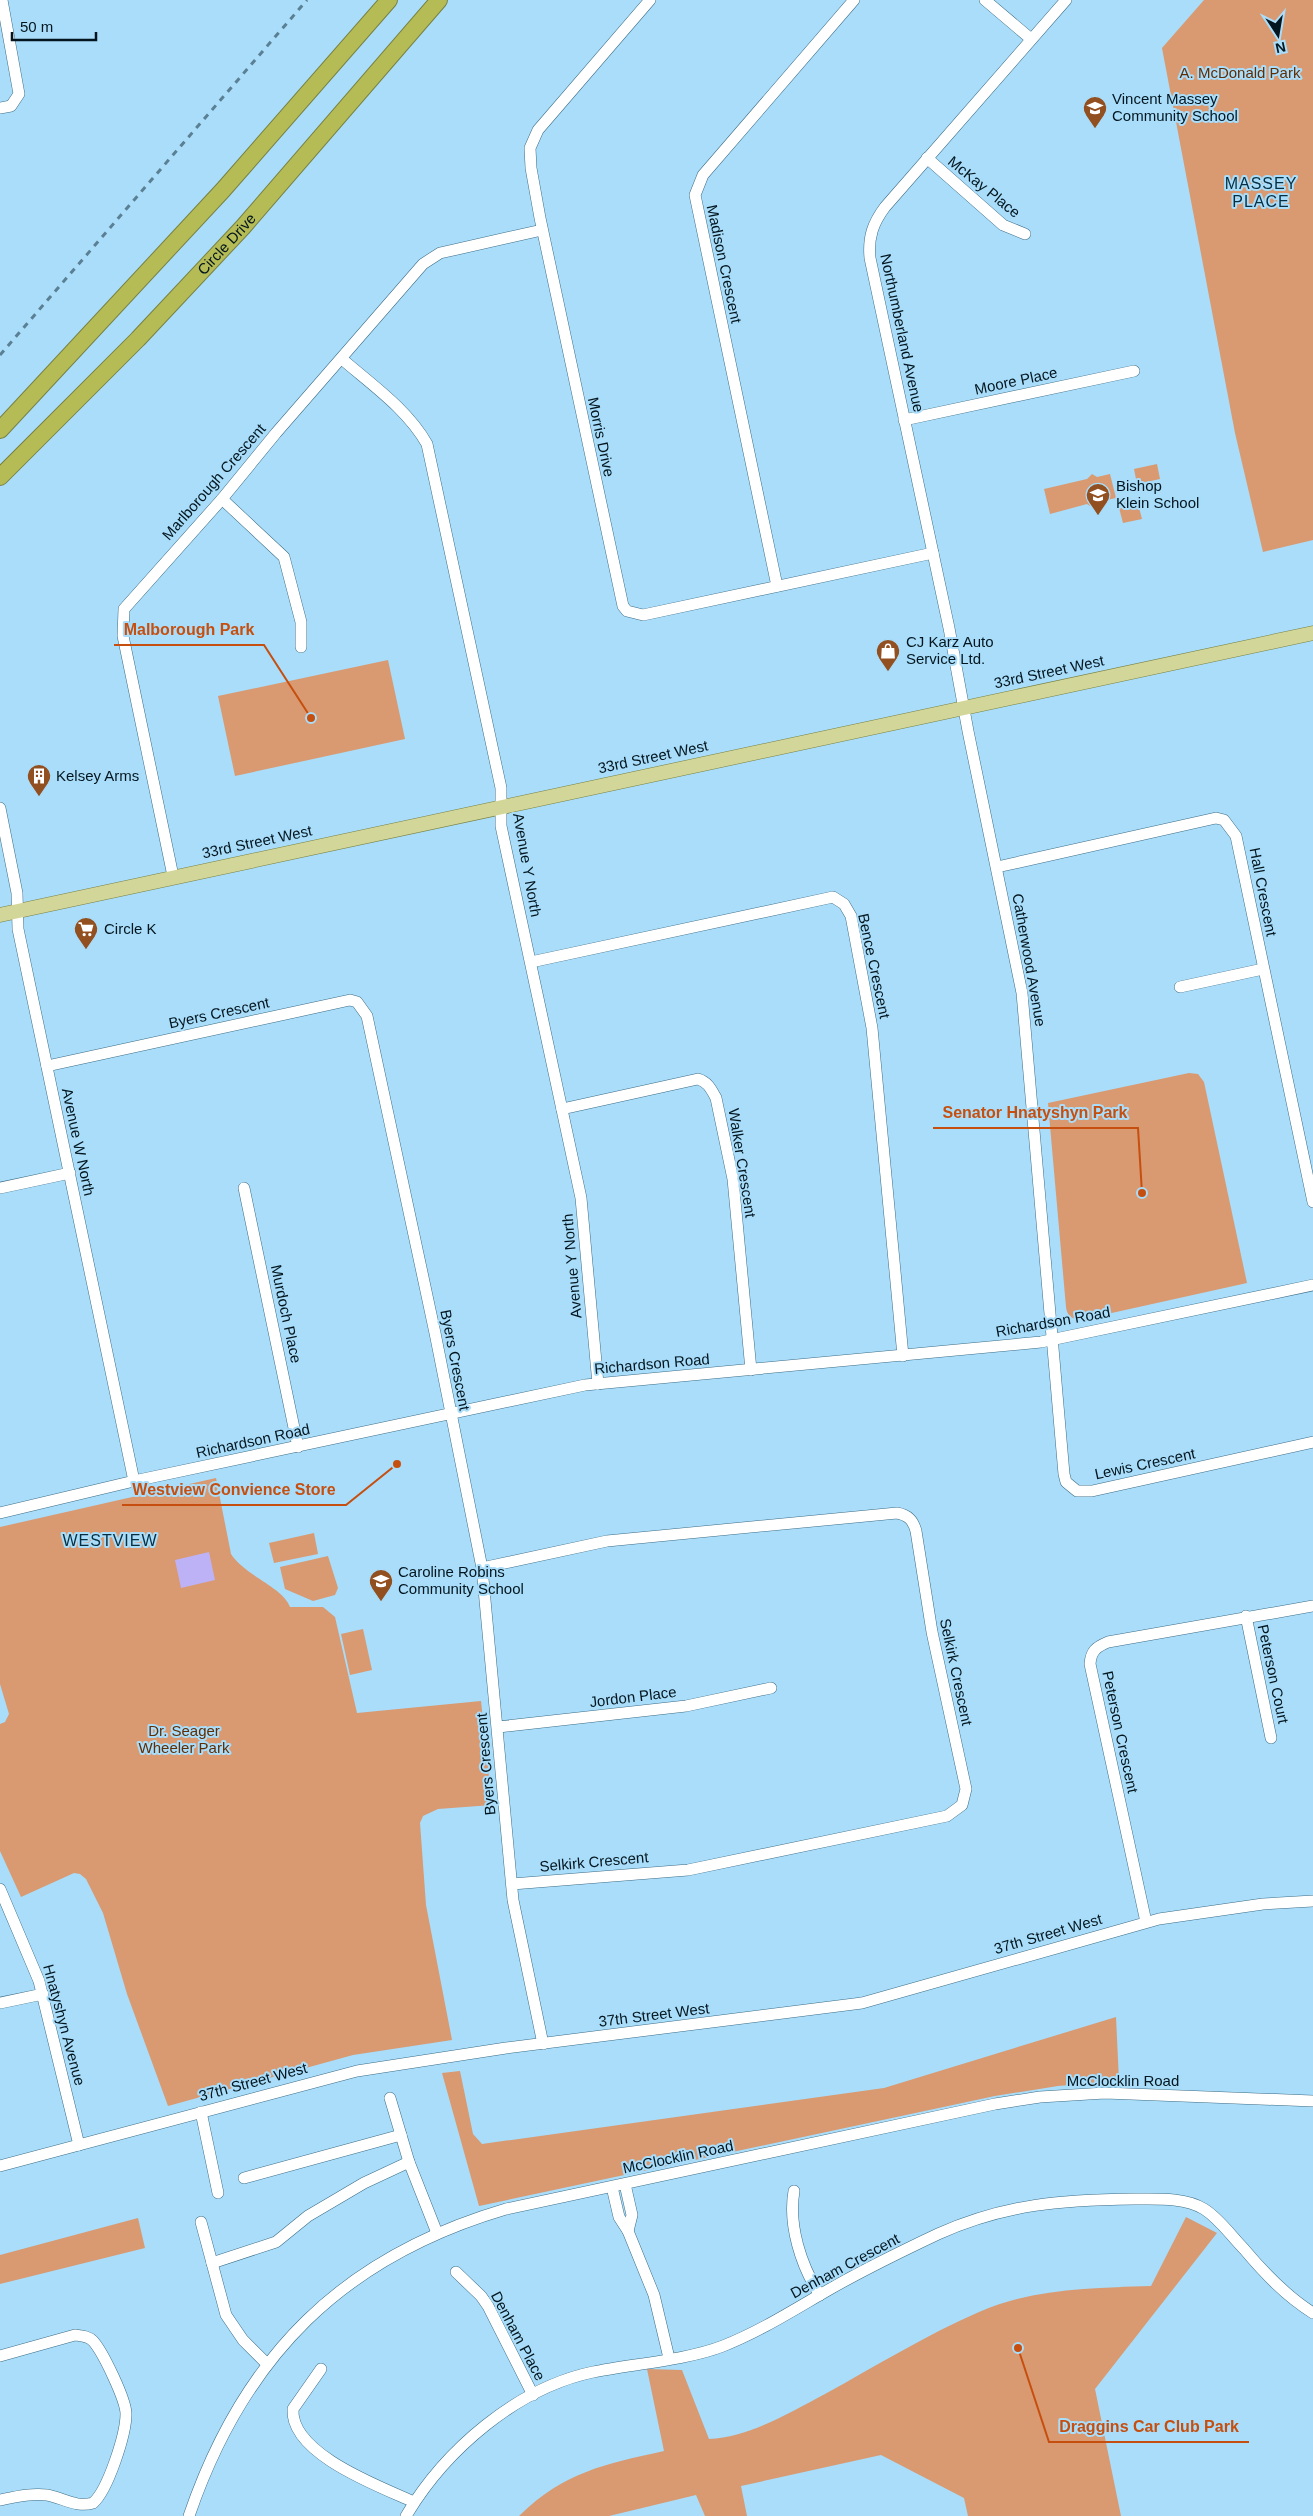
<svg xmlns="http://www.w3.org/2000/svg" width="1313" height="2516" viewBox="0 0 1313 2516" font-family="Arial,sans-serif">
<style>
.green{fill:#d99971}
.water{fill:#beb2f6}
.lines{fill:none;stroke-linecap:round;stroke-linejoin:round}
.minor-casing{stroke:#3c6d86;stroke-width:12}
.major-casing{stroke:#778142;stroke-width:15}
.highway-casing{stroke:#778142;stroke-width:18}
.minor{stroke:#fff;stroke-width:11}
.major{stroke:#d3d699;stroke-width:14}
.highway{stroke:#b5bb55;stroke-width:16}
.rail{stroke:#5b7f93;stroke-width:3;stroke-dasharray:6 6;stroke-linecap:butt}
.labels{text-anchor:middle;stroke-width:4;stroke-linejoin:round;paint-order:stroke}
.park-label{font-size:15px;fill:#612d03;stroke:#a9ddfa}
.poi-label{font-size:15px;fill:#03161f;stroke:#a9ddfa;text-anchor:start}
.street-label{font-size:15px;fill:#03161f;stroke:#a9ddfa}
.neighbourhood-label{font-size:16px;letter-spacing:1px;fill:#072f41;stroke:#a9ddfa}
.leader{fill:none;stroke:#c64f0f;stroke-width:2}
.callout-dot{fill:#c64f0f;stroke:#a9ddfa;stroke-width:2}
.callout-label{font-size:16px;text-anchor:middle;font-weight:bold;fill:#c64f0f;stroke:#a9ddfa;stroke-width:4;stroke-linejoin:round;paint-order:stroke}
</style>
<rect width="100%" height="100%" fill="#a9ddfa"/>
<g class="green">
<path d="M1204,0h109v540l-50,12 -28,-119 -73,-385z"/>
<path d="M1157,464l3,15 -23,5 -3,-15z"/>
<path d="M1092,474l5,3 13,-3 6,24 -24,5 -2,3 -3,-2 -37,10 -6,-25 43,-10z"/>
<path d="M1137,500l5,19 -19,4 -5,-19z"/>
<path d="M388,660l17,79 -170,37 -17,-80z"/>
<path d="M1189,1073l9,1 6,8 43,201 -167,37c-8,-1 -13,-4 -14,-13l-18,-204z"/>
<path d="M216,1478l15,76c14,22 52,33 59,53h33l12,10 22,96 124,-12 11,104 -54,4 -15,7 -3,7 6,82 26,135 -99,15 -185,51 -41,-112 -24,-81 -17,-34 -6,-5 -6,-1 -53,24 -21,-46v-127l5,-2 4,-8 -9,-30v-157z"/>
<path d="M314,1533l4,21 -44,9 -5,-20z"/>
<path d="M328,1556l10,32 -3,7 -22,6 -28,-12 -5,-22z"/>
<path d="M363,1629l9,41 -22,5 -9,-41z"/>
<path d="M1116,2017l3,64 -61,5 -63,10 -516,110 -37,-133 18,-2 13,63 9,10 402,-56z"/>
<path d="M1186,2217l31,16 -122,156 26,127h-153l-4,-18 -83,-43 -140,31 6,30h-42l-9,-21 -87,21h-90c45,-44 86,-52 145,-65l-17,-82 35,1 27,69c41,-2 80,-26 116,-45 51,-28 101,-59 154,-82 55,-24 114,-24 172,-26z"/>
<path d="M138,2218l7,30 -145,36v-29z"/>
</g>
<path class="water" d="M209,1552l6,28 -34,8 -6,-28z"/>
<g class="lines">
<g class="minor-casing">
<g id="minor">
<path d="M650,0l-112,130 -8,18 1,20 9,50 83,388 4,5 16,4 290,-62"/>
<path d="M985,0l46,39"/>
<path d="M1066,0l-181,207c-12,16 -17,30 -15,51l79,370 19,103 54,262 42,481 2,8 11,9h15l221,-49"/>
<path d="M0,108l11,-2 8,-12 -17,-94"/>
<path d="M927,158l76,67 22,9"/>
<path d="M342,359c30,26 65,50 85,85l74,344v38l80,372 17,186"/>
<path d="M904,420l230,-49"/>
<path d="M222,499l62,58 17,65v25"/>
<path d="M777,586l-82,-391 8,-20 151,-175"/>
<path d="M0,808l17,85 1,36 116,552"/>
<path d="M997,867l219,-49 8,2 12,16 77,366"/>
<path d="M173,876l-50,-240 1,-27 98,-110 54,-66 147,-169 17,-11 102,-23"/>
<path d="M531,962l302,-65 11,7 7,12 21,112 31,328"/>
<path d="M1180,987l83,-18"/>
<path d="M47,1066l303,-66 7,2 10,14 68,317 47,235 31,332 30,144"/>
<path d="M562,1109l136,-30c10,3 13,10 18,19l17,81 18,191"/>
<path d="M0,1188l70,-15"/>
<path d="M244,1188l54,259"/>
<path d="M0,1513l134,-32 451,-96 456,-43 272,-57"/>
<path d="M482,1568l125,-27 290,-28c11,2 16,7 19,18l16,101 34,157 -4,16 -15,11 -259,54 -176,14"/>
<path d="M1246,1616l25,122"/>
<path d="M498,1727l188,-21 85,-18"/>
<path d="M0,1889l39,92 40,164"/>
<path d="M1146,1922l-56,-258c1,-13 6,-17 18,-22l205,-36"/>
<path d="M0,2003l43,-9"/>
<path d="M390,2098l19,64 28,71"/>
<path d="M201,2112l17,81"/>
<path d="M0,2166l357,-95 149,-23 356,-45 297,-84 104,-15 50,-3"/>
<path d="M244,2178l157,-43"/>
<path d="M625,2184l7,31 -4,16"/>
<path d="M612,2187l7,30 9,14 26,64 15,63"/>
<path d="M794,2191c-6,34 7,75 26,104"/>
<path d="M201,2222l25,93 17,25 24,24"/>
<path d="M212,2263l64,-21 32,-26 56,-33 45,-21"/>
<path d="M456,2272l25,24 7,10 45,89"/>
<path d="M0,2356l75,-21c7,1 13,1 18,6 10,11 33,59 33,73 0,20 -18,76 -33,89 -16,5 -30,-5 -46,-8 -16,-2 -32,2 -47,5"/>
<path d="M321,2369l-28,40c-3,45 88,78 121,93"/>
<path d="M189,2516c55,-161 154,-259 317,-307l489,-105 45,-7 65,-4 208,8"/>
<path d="M406,2516c39,-66 111,-128 187,-144 40,-8 94,-12 130,-26 38,-15 72,-37 107,-57 35,-20 72,-38 108,-55 67,-30 123,-34 196,-35 21,0 51,-2 70,10 16,10 27,27 40,40 21,25 42,47 69,64"/>
</g>
</g>
<g class="major-casing">
<path id="major" d="M0,915l1313,-282"/>
</g>
<g class="highway-casing">
<g id="highway">
<path d="M0,430l223,-240 166,-190"/>
<path id="s1" d="M0,477l138,-138 105,-112 196,-227"/>
</g>
</g>
<use href="#minor" class="minor"/>
<use href="#major" class="major"/>
<use href="#highway" class="highway"/>
<path class="rail" d="M0,355l307,-355"/>
</g>
<defs>
<g id="school-pin" transform="scale(1.25)"><path d="M0 17L-7.5 6A9.5 9.5 0 1 1 7.5 6Z" fill="#924f1f" stroke="#a9ddfa"/><path d="M0-5L7-2L0 1L-7-2ZM-4 1L0 2.5L4 1V4Q0 6-4 4Z" fill="#fff"/></g>
<g id="shop-pin" transform="scale(1.25)"><path d="M0 17L-7.5 6A9.5 9.5 0 1 1 7.5 6Z" fill="#924f1f" stroke="#a9ddfa"/><path d="M-5-2.5h2.3a2.7 3.5 0 0 1 5.4 0H5L5.5 6h-11ZM-1.5-2.5h3a1.5 2.3 0 0 0-3 0Z" fill="#fff"/></g>
<g id="building-pin" transform="scale(1.25)"><path d="M0 17L-7.5 6A9.5 9.5 0 1 1 7.5 6Z" fill="#924f1f" stroke="#a9ddfa"/><path d="M-4-6H4V6H1V3H-1V6H-4ZM-2.5-4.3h1.7v1.8h-1.7ZM.8-4.3h1.7v1.8H.8ZM-2.5-1h1.7V.8h-1.7ZM.8-1h1.7V.8H.8Z" fill="#fff"/></g>
<g id="supermarket-pin" transform="scale(1.25)"><path d="M0 17L-7.5 6A9.5 9.5 0 1 1 7.5 6Z" fill="#924f1f" stroke="#a9ddfa"/><path d="M-6-5.5h2.5l.6 2H6L4.5 2H-2.5L-4.4-4H-6ZM-1.5 3.2a1.3 1.3 0 1 0 .1 0ZM3 3.2a1.3 1.3 0 1 0 .1 0Z" fill="#fff"/></g>
</defs>
<g fill-rule="evenodd">
<use href="#school-pin" x="1095" y="108"/>
<use href="#school-pin" x="1098" y="495"/>
<use href="#shop-pin" x="888" y="651"/>
<use href="#building-pin" x="39" y="776"/>
<use href="#supermarket-pin" x="86" y="929"/>
<use href="#school-pin" x="381" y="1581"/>
</g>
<g class="labels">
<g class="park-label">
<text x="1240" y="78">A. McDonald Park</text>
<text x="184" y="1736">Dr. Seager<tspan x="184" dy="17">Wheeler Park</tspan></text>
</g>
<g class="poi-label">
<text x="1112" y="104">Vincent Massey<tspan x="1112" dy="17">Community School</tspan></text>
<text x="1116" y="491">Bishop<tspan x="1116" dy="17">Klein School</tspan></text>
<text x="906" y="647">CJ Karz Auto<tspan x="906" dy="17">Service Ltd.</tspan></text>
<text x="56" y="781">Kelsey Arms</text>
<text x="104" y="934">Circle K</text>
<text x="398" y="1577">Caroline Robins<tspan x="398" dy="17">Community School</tspan></text>
</g>
<g class="street-label">
<text transform="translate(984 187) rotate(39)" y="5">McKay Place</text>
<text dy="5" stroke="none"><textPath href="#s1" startOffset="325">Circle Drive</textPath></text>
<text transform="translate(724 264) rotate(78)" y="5">Madison Crescent</text>
<text transform="translate(902 333) rotate(78)" y="5">Northumberland Avenue</text>
<text transform="translate(1016 381) rotate(-12)" y="5">Moore Place</text>
<text transform="translate(601 437) rotate(78)" y="5">Morris Drive</text>
<text transform="translate(214 482) rotate(-49)" y="5">Marlborough Crescent</text>
<text transform="translate(1049 672) rotate(-12)" y="5">33rd Street West</text>
<text transform="translate(653 757) rotate(-12)" y="5">33rd Street West</text>
<text transform="translate(257 842) rotate(-12)" y="5">33rd Street West</text>
<text transform="translate(527 865) rotate(80)" y="5">Avenue Y North</text>
<text transform="translate(1263 892) rotate(79)" y="5">Hall Crescent</text>
<text transform="translate(1029 960) rotate(80)" y="5">Catherwood Avenue</text>
<text transform="translate(874 966) rotate(78)" y="5">Bence Crescent</text>
<text transform="translate(219 1013) rotate(-12)" y="5">Byers Crescent</text>
<text transform="translate(78 1142) rotate(78)" y="5">Avenue W North</text>
<text transform="translate(742 1163) rotate(81)" y="5">Walker Crescent</text>
<text transform="translate(572 1266) rotate(-95)" y="5">Avenue Y North</text>
<text transform="translate(286 1314) rotate(78)" y="5">Murdoch Place</text>
<text transform="translate(1053 1322) rotate(-10)" y="5">Richardson Road</text>
<text transform="translate(455 1360) rotate(79)" y="5">Byers Crescent</text>
<text transform="translate(652 1364) rotate(-5)" y="5">Richardson Road</text>
<text transform="translate(253 1441) rotate(-12)" y="5">Richardson Road</text>
<text transform="translate(1145 1464) rotate(-12)" y="5">Lewis Crescent</text>
<text transform="translate(956 1672) rotate(78)" y="5">Selkirk Crescent</text>
<text transform="translate(1273 1674) rotate(78)" y="5">Peterson Court</text>
<text transform="translate(633 1697) rotate(-7)" y="5">Jordon Place</text>
<text transform="translate(1120 1732) rotate(78)" y="5">Peterson Crescent</text>
<text transform="translate(486 1764) rotate(-95)" y="5">Byers Crescent</text>
<text transform="translate(594 1862) rotate(-5)" y="5">Selkirk Crescent</text>
<text transform="translate(1048 1934) rotate(-16)" y="5">37th Street West</text>
<text transform="translate(654 2015) rotate(-7)" y="5">37th Street West</text>
<text transform="translate(64 2025) rotate(75)" y="5">Hnatyshyn Avenue</text>
<text x="1123" y="2086">McClocklin Road</text>
<text transform="translate(253 2082) rotate(-15)" y="5">37th Street West</text>
<text transform="translate(678 2157) rotate(-12)" y="5">McClocklin Road</text>
<text transform="translate(845 2266) rotate(-28)" y="5">Denham Crescent</text>
<text transform="translate(518 2336) rotate(62)" y="5">Denham Place</text>
</g>
<g class="neighbourhood-label">
<text x="1261" y="189">MASSEY<tspan x="1261" dy="18">PLACE</tspan></text>
<text x="110" y="1546">WESTVIEW</text>
</g>
</g>
<path class="leader" d="M311 718L264 645H114M1142 1193L1138 1128H933M397 1464L346 1505H122M1018 2348L1049 2442H1249"/>
<g class="callout-dot">
<circle cx="311" cy="718" r="5"/>
<circle cx="1142" cy="1193" r="5"/>
<circle cx="397" cy="1464" r="5"/>
<circle cx="1018" cy="2348" r="5"/>
</g>
<g class="callout-label">
<text x="189" y="635">Malborough Park</text>
<text x="1035" y="1118">Senator Hnatyshyn Park</text>
<text x="234" y="1495">Westview Convience Store</text>
<text x="1149" y="2432">Draggins Car Club Park</text>
</g>
<g transform="translate(1278 35) rotate(168)" stroke="#a9ddfa" stroke-width="4" paint-order="stroke">
<path d="M0-4L9 19L0 12L-9 19Z" fill="#03161f"/>
<text y="-8" font-size="14" font-weight="bold" text-anchor="middle" fill="#03161f">N</text>
</g>
<path d="M12 32v8h84v-8" fill="none" stroke="#03161f" stroke-width="2.5"/>
<text x="20" y="32" font-size="15" fill="#03161f" stroke="#a9ddfa" stroke-width="4" paint-order="stroke">50 m</text>
</svg>
